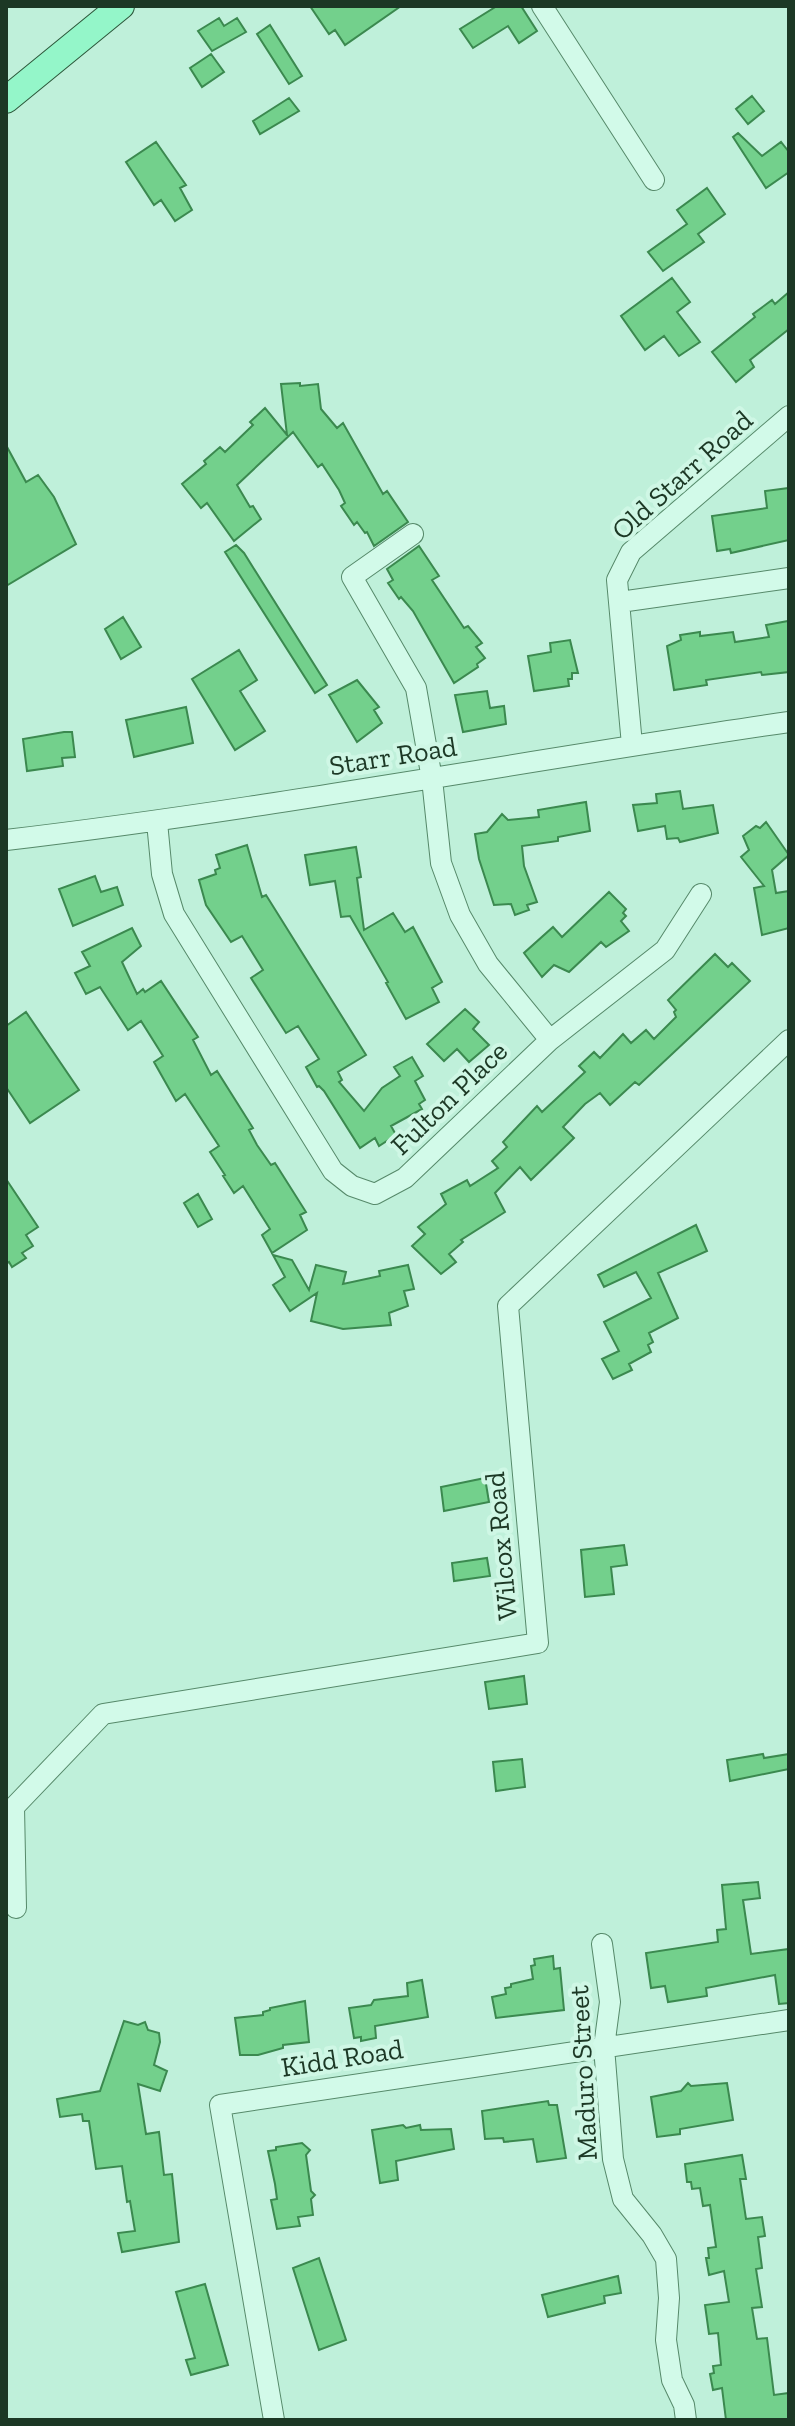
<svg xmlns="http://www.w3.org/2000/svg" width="795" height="2426" font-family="'Zilla Slab',serif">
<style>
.building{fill:#73d08c;stroke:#3b894f;stroke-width:2}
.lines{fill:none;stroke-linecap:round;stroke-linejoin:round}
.minor-casing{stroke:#56896a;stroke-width:22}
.major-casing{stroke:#2b5639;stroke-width:28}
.minor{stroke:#d2fae9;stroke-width:20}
.major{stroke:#94f6c9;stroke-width:26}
.labels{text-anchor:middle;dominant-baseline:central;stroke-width:8;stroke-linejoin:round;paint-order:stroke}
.street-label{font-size:28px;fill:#1c3825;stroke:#cff7e5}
</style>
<rect width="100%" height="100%" fill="#bff0da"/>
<path class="building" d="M310,6H401L345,45L335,30L329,34Z
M497,6H521L537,31L519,43L508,26L473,48L460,29Z
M219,18L224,26L237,18L246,32L212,51L198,31Z
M270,25L302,76L289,84L257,34Z
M211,54L224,72L202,87L190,68Z
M752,96L764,111L748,124L736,109Z
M289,98L299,111L260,134L253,121Z
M738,133L762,156L781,142L789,152V172L766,188L733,137Z
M156,142L186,185L180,188L192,210L175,221L161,200L154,205L126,162Z
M707,188L725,214L698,234L704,242L663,271L648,252L687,224L677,210Z
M672,278L690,302L677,312L700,342L679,356L664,336L645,350L621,316Z
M789,292V329L750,360L754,367L736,382L712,352L755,317L753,314L772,300L775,304Z
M300,383V386L318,384L321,409L337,428L343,423L383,494L387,491L408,522L374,546L367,532L365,533L357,522L354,525L341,506L345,503L339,490L322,464L318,467L293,432L237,485L250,507L253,506L261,519L234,541L207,503L201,508L182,484L206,464L204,461L220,447L225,452L253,425L250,422L265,408L287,435L281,384Z
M6,445L26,482L38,475L54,497L76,544L6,586Z
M789,488V540L731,553L730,549L717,551L712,516L767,508L765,491Z
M236,545L244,553L327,685L315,693L225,552Z
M419,546L439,576L432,580L464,628L468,626L482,643L476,647L485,658L477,664L478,667L454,683L413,611L401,597L399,599L388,583L393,580L387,569Z
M123,617L141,647L121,659L105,629Z
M788,621L789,672L762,675L761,672L706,680L707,685L674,690L667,646L681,640L680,635L700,632V636L733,632L735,642L769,637L766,625Z
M570,640L578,673H572V679H568L569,686L534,691L528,656L551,652L550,643Z
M239,650L257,680L240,691L265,731L235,750L192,679Z
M357,680L379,707L374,710L382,723L357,742L329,695Z
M487,691L490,708L504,706L506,724L463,732L455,695Z
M186,707L193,743L134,757L126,720Z
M64,732H72L75,757L62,758L63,766L27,771L23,739Z
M680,791L683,809L713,805L718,833L680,842L678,838L667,839L665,826L638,831L633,805L657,803L656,794Z
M586,802L590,831L558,837V841L522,846L524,866L537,902L527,905L529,910L515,915L511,904L494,905L479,859L475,834L487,832L502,814L508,820L539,817L538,810Z
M766,822L789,855L772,870L776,893L789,891V928L762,935L754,888L764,886L741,857L749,850L743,836L756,826L760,828Z
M247,845L262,897L266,895L366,1055L338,1072L342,1080L339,1082L364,1111L382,1088L400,1076L394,1067L412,1057L423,1076L415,1081L425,1100L419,1104L422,1109L391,1126L396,1135L379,1146L375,1138L360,1148L324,1091L319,1086L317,1087L306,1067L319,1059L298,1026L286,1033L251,978L263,970L242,936L231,942L206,905L199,880L216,874L215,870L220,868L216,855Z
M356,847L361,877L357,878L364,930L393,913L405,932L413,927L442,982L432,988L439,1002L406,1019L386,983L388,982L350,916L341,917L335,881L310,885L305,855Z
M95,876L101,892L117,887L123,905L73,926L59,889Z
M609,892L626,909L623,913L626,916L621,921L629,931L606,947L601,942L569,972L554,965L542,977L524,953L553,927L562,937Z
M132,928L141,946L122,962L137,994L143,989L145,992L161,981L198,1037L193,1040L211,1075L217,1071L253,1128L249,1130L257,1145L271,1165L275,1163L306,1212L300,1215L307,1230L272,1253L262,1235L270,1229L243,1186L234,1193L223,1176L225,1175L210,1152L219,1146L185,1094L176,1101L154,1062L163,1056L141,1021L128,1030L100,987L86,994L75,973L90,966L82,952Z
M715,954L728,967L732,963L750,981L639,1085L635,1082L610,1105L600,1093L585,1104L563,1127L574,1138L531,1180L520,1167L495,1193L505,1212L461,1240L463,1242L449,1254L456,1262L441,1274L412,1246L425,1234L418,1227L446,1204L441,1194L467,1180L470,1186L498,1168L492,1161L507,1147L503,1142L537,1106L542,1112L585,1072L579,1066L594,1052L600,1058L623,1034L631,1043L646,1030L654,1039L676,1017L674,1012L676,1010L668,1000Z
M465,1009L479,1022L473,1029L489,1045L469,1062L457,1049L444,1061L427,1044Z
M26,1012L79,1090L30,1123L6,1087V1026Z
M6,1179L38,1227L26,1235L33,1246L22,1253L26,1258L12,1267L9,1262L6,1264Z
M198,1194L212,1219L198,1227L184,1203Z
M696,1225L707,1251L658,1273L678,1318L649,1333L653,1342L648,1345L651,1352L629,1364L632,1370L613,1379L602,1359L619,1351L604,1322L651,1298L636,1272L604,1287L598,1275Z
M273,1255L292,1260L309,1290L316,1265L346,1272L343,1284L380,1276L379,1271L408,1265L414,1289L404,1291L408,1306L389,1313L391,1325L343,1329L311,1321L317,1293L290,1311L273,1285L285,1277Z
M485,1478L489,1502L444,1511L441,1487Z
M624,1545L627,1565L611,1567L614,1594L585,1597L581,1550Z
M487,1558L490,1576L454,1581L452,1563Z
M524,1676L527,1704L489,1709L485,1682Z
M763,1754L764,1758L789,1754V1769L730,1781L727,1760Z
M522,1759L525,1787L496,1791L493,1762Z
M758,1882L760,1898L743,1900L751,1954L789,1949V2003L779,2004L775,1975L706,1988L707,1996L668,2002L665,1986L651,1988L646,1953L718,1942L717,1930L726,1929L722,1885Z
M553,1956L554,1969L560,1968L564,2010L496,2018L492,1997L506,1994L505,1988L511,1987V1984L533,1979L531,1966L535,1965L534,1959Z
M422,1980L428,2017L375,2026L376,2038L361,2041V2037L354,2038L349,2008L371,2005L374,2000L408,1996L407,1983Z
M305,2001L309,2042L283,2045V2048L258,2055H240L235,2018L263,2015V2012L270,2010V2008Z
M124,2021L138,2025L145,2022L148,2030L159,2033L160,2042L154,2065L167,2071L160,2091L138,2084L146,2134L159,2132L164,2175L172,2174L179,2242L122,2252L118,2233L135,2231L130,2201L127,2202L122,2166L96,2169L89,2121H83L82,2114L60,2117L57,2099L100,2091Z
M688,2083L691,2086L727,2083L733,2120L680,2129V2134L657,2137L651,2097L681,2091Z
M548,2101L549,2105H557L566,2158L537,2162L533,2139L504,2142L503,2138L485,2139L482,2111Z
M403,2125L406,2128L420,2125L421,2130L451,2129L454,2149L396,2161L398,2180L380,2183L372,2130Z
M302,2143L310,2150L306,2155L311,2191L315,2195L311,2199L313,2215L298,2217L300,2226L277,2229L271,2200L277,2199L275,2184L268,2151L276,2150V2147Z
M742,2155L746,2179H740L746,2219L762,2217L765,2236L758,2237L762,2268L756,2269L762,2307L752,2308L757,2339L767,2338L774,2395L789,2393V2420H726L722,2388L713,2390L710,2374L714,2373L713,2366L721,2365L718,2333L709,2334L705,2305L729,2302L724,2271L709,2275L706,2258H709L708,2248L716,2247L710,2205L703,2206L700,2188L692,2189L691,2182H687L685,2164Z
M319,2258L346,2340L319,2350L293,2268Z
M618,2276L621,2293L604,2296L605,2303L548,2317L542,2295Z
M205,2284L228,2365L191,2375L186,2360L195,2358L176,2292Z"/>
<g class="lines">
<defs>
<path id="minor" d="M542,6L654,180
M413,534L352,577L416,688L432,779L441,863L460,915L488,964L550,1040
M620,602L789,578
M632,745L617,580L631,552L789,416
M157,822L162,874L174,914L333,1171L352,1186L375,1194L405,1178L550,1040L665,950L701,894
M6,840C268,809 528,760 789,722
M16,1908L14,1807L103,1714L538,1643L508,1306L789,1040
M602,1944L610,2002L604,2047L613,2159L623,2199L652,2235L666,2259L669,2298L666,2340L672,2380L684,2405L686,2420
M274,2420L220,2105L789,2020"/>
<path id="major" d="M6,100L121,6"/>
</defs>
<use href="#minor" class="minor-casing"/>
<use href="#major" class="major-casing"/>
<use href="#minor" class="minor"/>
<use href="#major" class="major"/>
</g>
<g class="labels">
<g class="street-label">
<text transform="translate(682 475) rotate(-42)">Old Starr Road</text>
<text transform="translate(393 756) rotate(-9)">Starr Road</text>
<text transform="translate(449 1098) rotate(-44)">Fulton Place</text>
<text transform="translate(501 1546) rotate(-95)">Wilcox Road</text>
<text transform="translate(342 2058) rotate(-9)">Kidd Road</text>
<text transform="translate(583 2073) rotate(-93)">Maduro Street</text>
</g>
</g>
<rect width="795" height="2426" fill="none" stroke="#1c3825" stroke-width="16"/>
</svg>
